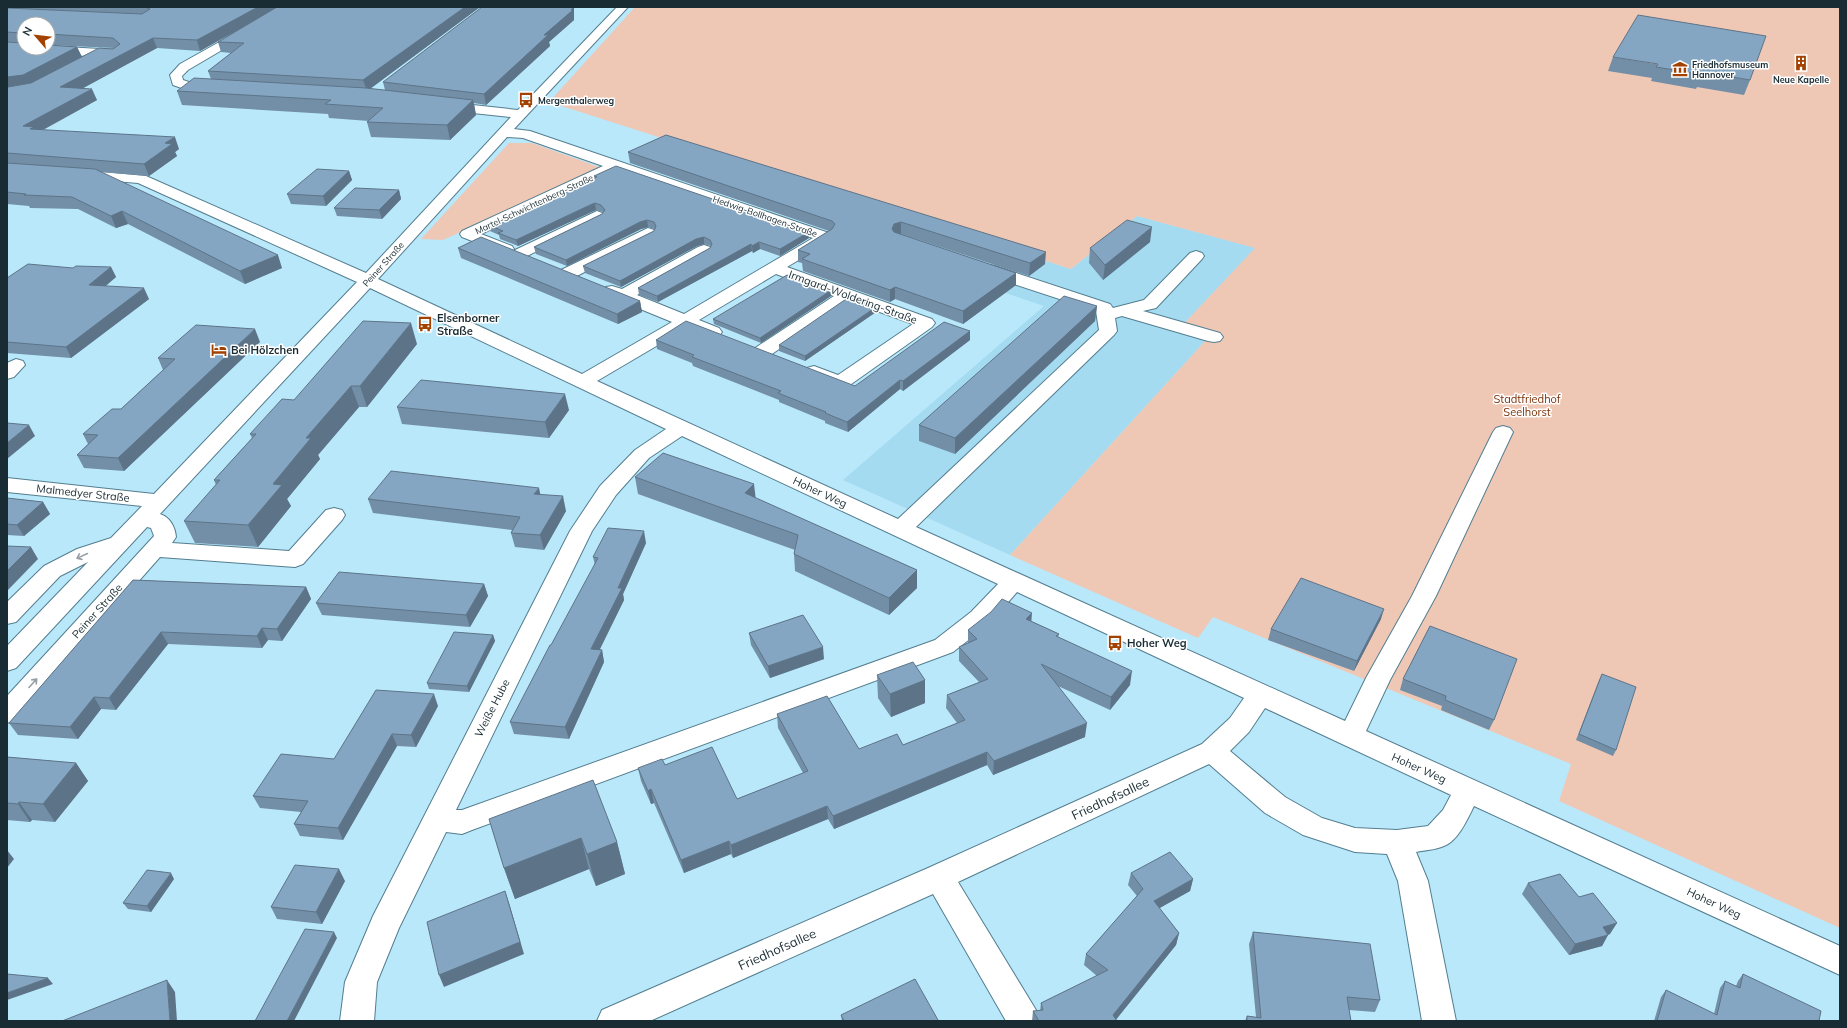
<svg xmlns="http://www.w3.org/2000/svg" width="1847" height="1028" font-family="Mulish,sans-serif">
<style>
.built{fill:#a4dbf0}
.green{fill:#efc7b5}
.lines{fill:none;stroke-linecap:round;stroke-linejoin:round}
.minor-casing{stroke:#537e8f;stroke-width:2}
.minor{fill:#fff;fill-rule:evenodd}
.wall{fill:#728fa7;fill-rule:evenodd}
.shaded-wall{fill:#5d7488}
.building{fill:#85a6c2;stroke:#5d7488}
.oneway{stroke:#98a0a3}
.labels{text-anchor:middle;dominant-baseline:central;stroke-width:3;stroke-linejoin:round;paint-order:stroke}
.far-poi-label{font-size:9px;font-weight:bold;fill:#192c33;stroke:#fff;text-anchor:start}
.far-street-label{font-size:9px;fill:#192c33;stroke:#fff}
.street-label{font-size:11px;fill:#192c33;stroke:#fff}
.poi-label{font-size:11px;font-weight:bold;fill:#192c33;stroke:#fff;text-anchor:start}
.park-label{font-size:11px;fill:#7a3209;stroke:#fff}
.near-street-label{font-size:13px;fill:#192c33;stroke:#fff}
</style>
<rect width="100%" height="100%" fill="#b9e8fb"/>
<path class="built" d="M1137,216L1256,248L1178,330L1206,340L1010,555L843,480L1044,306L870,247L914,219L1071,269Z"/>
<path class="green" d="M635,7H1840V928L1559,801L1571,764L1213,617L1198,638L1010,555L1206,340L1178,330L1255,248L1137,216L1071,269L549,102Z
M509,143H532L602,168L443,240L421,239Z"/>
<g class="lines">
<defs>
<path id="minor" d="M282,7H295L188,70L182,76L183,80L189,82L218,84L220,87L218,90H187L173,85L170,75L180,64Z
M617,7H628L514,129L530,131L832,234L834,237L832,240L787,267L932,319L935,323L932,327L847,387C836,390 811,381 805,372L807,368L814,366L838,375L913,324L849,301L769,356L762,358L755,356L753,352L755,348L834,296L776,274L699,320L719,328L722,332L719,336C708,339 697,332 687,328L597,381L898,519L1099,330L1096,311L983,274L981,270L983,266L989,265L995,266L1110,304L1113,308L1144,300L1190,253L1196,251L1202,253L1204,256L1202,259L1156,308L1143,311L1220,333L1223,337L1220,341L1214,342L1208,341L1122,316L1115,318L1117,331L1114,335L916,527L1345,721L1366,678L1412,596L1493,432L1496,428L1503,426L1510,428L1513,432L1436,596L1390,680L1366,731L1840,946V975L1474,806C1468,818 1458,841 1444,846C1435,850 1425,850 1416,852L1428,881L1456,1021H1422L1398,881L1387,854L1355,852L1303,835L1265,813L1209,764L958,882L1036,1010L1041,1021H1006L933,894L650,1021H597L602,1010L928,868L1202,744L1230,718L1244,698L1017,592L989,624L953,652L472,830L462,834L446,832L399,928L377,982L374,1021H340L345,982L373,916L570,531L600,486L635,450L666,429L370,288L160,514C170,517 175,527 176,537L172,543L289,551L326,510L334,508L342,510L345,515L342,520L303,564L295,567L160,557L16,720L7,723V696L154,536L151,528L147,527L16,668L7,671V646L88,562L60,576L16,622L7,624V602L44,566L77,549L111,538L142,506L7,492V478L154,494L357,282L138,183L80,178L75,177L73,174L75,171L80,170L146,176L366,273L511,117L445,110L440,109L438,106L440,103L445,102L518,110ZM507,137L523,138L603,166L462,231L460,234L462,237L500,252L506,254L512,252L514,249L512,246L481,234L617,170L813,238L684,314L637,295L710,253L712,250L710,247L704,245L698,247L622,289L612,286L606,287L603,291L606,295L672,322L582,374L378,279ZM682,436L998,584L971,612L935,640L462,810H456L592,531L616,495L649,458ZM1265,708L1451,795L1443,810L1428,826L1397,830L1355,828L1322,818L1285,797L1230,751L1249,732Z
M7,43L24,45V48H48V46L117,50L123,54L117,58L7,51Z
M597,211L602,213L605,216L602,219L525,257L519,259L513,257L511,254L513,251Z
M648,228L654,230L656,233L654,236L573,278L567,279L561,278L559,274L561,270Z
M16,359L23,361L25,365L14,377L7,379V363Z"/>
</defs>
<use href="#minor" class="minor-casing"/>
<use href="#minor" class="minor"/>
</g>
<path class="wall" d="M7,7H480L370,89L385,90L383,82L574,18V20L549,42L550,46L486,105L474,103L476,115L450,140L371,137L367,122L369,121L329,118L328,114L182,105L177,91L211,79L208,71L231,53L221,52L218,42L230,34L200,51L157,48L83,88L97,100L43,130L179,149L175,152L177,156L149,176L100,172L282,268L245,284L128,224L116,228L78,209L30,208L29,206L7,204V42L19,43L7,42ZM24,24H48V45L114,48L82,57L77,47L24,48Z
M1613,57L1750,80L1744,95L1697,87L1696,89L1651,81L1652,78L1608,71Z
M666,135L1045,264L1029,276L901,234H900L1016,273V285L963,324L895,299L890,302L803,271L802,263L798,262V250L829,231L630,163L628,152Z
M349,171L352,180L326,206L291,204L287,194Z
M594,176L809,238L780,256L760,249L753,253L752,251L658,302L639,295L638,288L710,248L711,246L704,244L697,246L621,287L585,273L583,266L654,231V229L648,227L641,229L567,266L536,254L534,247L602,214L603,212L596,210L591,212L518,246L500,239L499,235L490,231L488,225L595,178Z
M399,190L401,199L382,219L337,216L334,208Z
M1150,242L1103,280L1089,263L1090,248Z
M458,248L640,301L642,312L618,324L461,258Z
M111,267L116,277L106,286L149,299L71,358L7,353V278L73,268Z
M830,291L831,296L761,343L714,324L713,319Z
M1097,306L1095,321L955,454L919,441V425Z
M876,307V312L805,361L779,351V345Z
M970,331V340L903,391L900,389L848,432L825,423V421L779,402V400L693,366L692,363L657,349L656,340L855,386Z
M260,342L124,471L84,468L77,455L88,444L83,434L121,409L163,370L158,358Z
M417,344L367,407H359L318,455L320,459L287,499L291,506L258,547L195,543L184,521L216,485L214,480L252,438L250,434L294,400Z
M397,407L569,410L549,438L402,424Z
M635,477L755,498L917,570V588L889,615L795,571L794,554L795,550L638,494Z
M540,494L566,511L544,550L515,547L511,533L512,530L373,513L368,499Z
M7,498L43,502L50,514L24,536L7,535Z
M646,543L623,594L624,600L600,649L602,650L604,662L569,739L514,734L510,722L595,565L593,557Z
M133,580L306,587L311,599L282,641L268,640L262,648L168,644L116,710L101,709L78,739L18,735L9,723Z
M484,584L488,596L470,627L322,615L316,603Z
M1381,619L1354,671L1268,640L1271,629Z
M1031,621L1059,634L1058,637L1130,685L1110,710L1058,686L1085,737L993,775L987,765L834,829L828,819L733,858L731,854L684,873L654,803L651,804L641,781L638,768L665,765L737,799L803,773L778,728L777,714L859,749L903,745L957,723L946,708L947,695L979,682L959,661V647L968,643V630Z
M1430,626L1494,720L1489,730L1441,710L1442,706L1400,690L1403,679Z
M749,633L824,659L770,678L751,645Z
M493,635L495,641L469,692L429,689L427,683Z
M1602,674L1616,750L1613,756L1576,740L1599,680Z
M877,675L925,680V703L891,717L878,698Z
M438,706L416,747L397,746L343,840L300,836L294,824L301,812L260,808L253,796L334,759Z
M7,757L76,763L88,781L55,822L32,820L30,822L7,820Z
M489,819L617,842L625,874L596,886L589,869L515,899L504,868Z
M1131,873L1193,879L1190,891L1159,908L1179,933L1176,945L1116,1019L1117,1021H1032L1033,1011H1040L1041,1003L1097,976L1084,965L1086,954L1137,896L1128,885Z
M174,879L151,912L128,909L123,903Z
M345,881L322,924L277,919L271,907Z
M1528,883L1579,897L1610,934L1608,935L1602,946L1569,955L1522,894Z
M1253,932L1380,1000L1375,1012L1349,1010L1351,1021H1245L1247,1016L1256,1017L1249,944Z
M1743,974L1819,1021H1654L1661,997L1666,990L1714,1014L1720,988L1725,981L1736,986L1738,981Z
M841,1015L938,1020V1021H842Z"/>
<path class="shaded-wall" d="M258,7H279L200,51L197,40Z
M465,7H480L367,91L363,80Z
M573,7H574V20L549,42L550,46L486,105L484,94L544,35L571,10Z
M153,38L157,48L65,98L60,87Z
M77,47L82,57L28,86L7,91V77Z
M92,89L97,100L37,133L23,126Z
M473,100L476,115L450,140L447,125Z
M175,137L179,149L175,152L177,156L149,176L144,164L165,143Z
M349,171L352,180L326,206L323,196Z
M399,190L401,199L382,219L379,210Z
M595,203L596,210L518,246L516,240Z
M122,211L128,224L116,228L111,216Z
M647,220L648,227L641,229L567,266L566,260L640,222Z
M901,222V234L894,236L892,229L894,224Z
M1152,227L1150,242L1103,280L1105,265Z
M809,232V238L780,256V249Z
M704,237V244L697,246L621,287L620,281L696,239Z
M759,242L760,249L753,253L752,246Z
M751,244L752,251L658,302L657,296Z
M1046,252L1045,264L1029,276L1030,263Z
M278,255L282,268L245,284L240,271Z
M111,267L116,277L94,295L89,285Z
M1016,273V285L963,324V311Z
M895,287V299L890,302V290Z
M144,288L149,299L71,358L66,347Z
M830,291L831,296L761,343L760,338Z
M640,301L642,312L618,324L617,314Z
M1097,306L1095,321L955,454V438Z
M876,307V312L805,361V356Z
M411,323L417,344L367,407L360,386Z
M255,329L260,342L124,471L118,458Z
M970,331V340L903,391V381Z
M900,380V389L848,432L847,422Z
M351,386L359,407L318,455L320,459L287,499L291,506L258,547L248,525L273,484L306,438Z
M565,394L569,410L549,438L545,422Z
M29,425L35,436L7,459V443Z
M754,484L756,501L745,493Z
M539,488L542,502L534,494Z
M563,496L566,511L544,550L540,535Z
M43,502L50,514L24,536L17,525Z
M644,531L646,543L623,594L624,600L594,661L591,649Z
M31,547L38,559L7,591V571Z
M917,570V588L889,615V598Z
M484,584L488,596L470,627L466,615Z
M306,587L311,599L282,641L277,629Z
M1384,609L1381,619L1354,671L1357,661Z
M1032,613L1031,626L1026,619Z
M262,628L268,640L262,648L257,636Z
M161,632L168,644L116,710L109,698Z
M493,635L495,641L469,692L467,686Z
M823,647L824,659L770,678L768,666Z
M602,650L604,662L569,739L565,727Z
M1132,671L1130,685L1110,710L1111,697Z
M925,680V703L891,717L890,694Z
M434,694L438,706L416,747L411,735Z
M94,697L101,709L78,739L70,727Z
M1087,723L1085,737L993,775L994,761Z
M392,734L397,746L343,840L338,828Z
M987,752V765L834,829L833,816Z
M76,763L88,781L55,822L43,804Z
M651,789L654,803L651,804L648,791Z
M19,802L32,820L30,822L18,804Z
M827,806L828,819L733,858L731,845Z
M581,838L589,869L515,899L504,868Z
M729,841L731,854L684,873L681,860Z
M617,842L625,874L596,886L587,854Z
M7,850L14,859L7,868Z
M339,869L345,881L322,924L316,912Z
M171,873L174,879L151,912L147,906Z
M1193,879L1190,891L1151,913L1154,901Z
M505,891L509,903L524,954L444,987L439,975Z
M1617,923L1610,934L1596,938L1603,927Z
M334,932L337,938L294,1021H287Z
M1179,933L1176,945L1115,1021L1113,1015Z
M1608,935L1602,946L1569,955L1575,944Z
M48,978L53,984L7,1000V993Z
M167,980L175,992L177,1021H170Z"/>
<path class="building" d="M145,7H258L197,40L153,38L60,87L92,89L23,126L34,127L30,129L175,137L165,143L172,144L144,164L7,153V87H8L31,83L99,48L113,49L120,44L113,38L48,34V24H24V36H21L20,33L7,32V8L142,14L150,9Z
M277,7H465L363,80L208,71L244,43L218,42Z
M482,7H573V8L571,10H573L544,35H548L484,94L383,82Z
M1638,15L1766,36L1750,80L1703,72L1701,75L1686,72L1656,67L1658,64L1613,57Z
M7,42L24,43V48H48V45L77,47L23,75L7,77Z
M194,78L366,88L473,100L447,125L367,122L383,108L325,104L331,100L177,91Z
M666,135L1046,252L1030,263L901,222L894,224L892,229L894,232L1016,273L963,311L895,287L890,290L802,259L810,254L798,250L832,229L835,224L832,221L628,152Z
M7,163L95,169L278,255L240,271L122,211L111,216L72,197L24,195L26,194L7,192Z
M616,166L809,232L780,249L759,242L752,246L751,244L657,296L638,288L710,248L712,244L710,240L704,237L696,239L620,281L583,266L654,231L656,226L654,222L647,220L640,222L566,260L534,247L602,214L605,210L601,205L595,203L590,205L516,240L498,233L503,231L488,225L597,177L594,176Z
M317,169L349,171L323,196L287,194Z
M355,188L399,190L379,210L334,208Z
M1127,220L1152,227L1105,265L1090,248Z
M481,237L640,301L617,314L458,248Z
M28,264L73,268L76,266L111,267L89,285L144,288L66,347L7,342V278Z
M787,275L830,291L760,338L713,319Z
M1064,296L1097,306L955,438L919,425Z
M849,297L876,307L805,356L779,345Z
M363,321L411,323L360,386H351L306,438H311L273,484L282,485L248,525L184,521L220,480H214L256,434H250L282,399L294,400Z
M686,321L855,386L944,322L970,331L903,381L900,380L847,422L825,413L826,412L778,393L781,391L692,357L694,355L656,340Z
M196,325L255,329L118,458L77,455L98,435L83,434L112,409H121L175,359L158,358Z
M421,380L565,394L545,422L397,407Z
M7,423L29,425L7,443Z
M663,453L754,484L745,493L917,570L889,598L794,554L798,535L635,477Z
M391,471L539,488L534,494L563,496L540,535L511,533L520,517L368,499Z
M7,498L43,502L17,525L7,524Z
M608,528L644,531L618,588H622L591,649L602,650L565,727L510,722L550,645H551L598,558L593,557Z
M7,546L31,547L7,571Z
M339,572L484,584L466,615L316,603Z
M1301,578L1384,609L1357,661L1271,629Z
M133,580L306,587L277,629L262,628L257,636L161,632L109,698L94,697L70,727L9,723Z
M1002,599L1032,613L1026,619L1059,634L1056,636L1132,671L1111,697L1041,664L1087,723L994,761L987,752L833,816L827,806L731,845L729,841L681,860L651,789L648,791L638,768L662,759L665,765L712,747L737,799L808,771L777,714L827,696L859,749L897,734L903,745L965,720L947,695L988,679L959,647L977,639L968,630L991,612Z
M803,615L823,647L768,666L749,633Z
M1430,626L1517,659L1494,720L1445,700L1446,696L1403,679Z
M454,632L493,635L467,686L427,683Z
M913,662L925,680L890,694L877,675Z
M1602,674L1636,687L1616,750L1579,734Z
M376,690L434,694L411,735L392,734L338,828L294,824L308,801L253,796L281,754L334,759Z
M7,757L76,763L43,804L19,802L18,804L7,803Z
M593,780L617,842L587,854L581,838L504,868L489,819Z
M1170,852L1193,879L1154,901L1179,933L1113,1015L1117,1021H1039L1033,1011L1043,1010L1041,1003L1108,970L1086,954L1143,889L1131,873Z
M295,865L339,869L316,912L271,907Z
M147,870L171,873L147,906L123,903Z
M1560,874L1579,897L1593,893L1617,923L1603,927L1608,935L1575,944L1528,883Z
M505,891L520,942L439,975L427,922Z
M305,929L334,932L287,1021H255Z
M1253,932L1370,944L1380,1000L1347,997L1351,1021H1247V1016L1261,1018Z
M7,974L48,978L7,993Z
M1743,974L1821,1011L1819,1021H1657L1666,990L1717,1015L1725,981L1740,988Z
M915,979L938,1020L937,1021H844L841,1015Z
M167,980L170,1021H62Z"/>
<defs><path id="oneway-shaft" d="M-6 0H5M1.5-3L5.5 0L1.5 3" fill="none" stroke-width="1.6" stroke-linecap="round" stroke-linejoin="round"/></defs>
<g class="oneway">
<use href="#oneway-shaft" transform="translate(82 556) rotate(155)"/>
<use href="#oneway-shaft" transform="translate(33 683) rotate(-48)"/>
</g>
<defs>
<symbol id="building-bare" viewBox="-9 -9 18 18"><path d="M-4-6H4V6H1V3H-1V6H-4ZM-2.5-4.3h1.7v1.8h-1.7ZM.8-4.3h1.7v1.8H.8ZM-2.5-1h1.7V.8h-1.7ZM.8-1h1.7V.8H.8Z" fill="#a34101" stroke="#fff" stroke-width="2.5" paint-order="stroke"/></symbol>
<symbol id="museum-bare" viewBox="-9 -9 18 18"><path d="M0-6L6-3V-2H-6V-3ZM-5-1h2V3h-2ZM-1-1h2V3h-2ZM3-1h2V3H3ZM-6 4H6V6H-6Z" fill="#a34101" stroke="#fff" stroke-width="2.5" paint-order="stroke"/></symbol>
<symbol id="bus-bare" viewBox="-9 -9 18 18"><path d="M-5-6H5V4H4V6H2V4H-2V6H-4V4H-5ZM-3.5-4V0h7V-4ZM-3.5 1.2v1.5H-2V1.2ZM2 1.2v1.5H3.5V1.2Z" fill="#a34101" stroke="#fff" stroke-width="2.5" paint-order="stroke"/></symbol>
<symbol id="hotel-bare" viewBox="-9 -9 18 18"><path d="M-6-4.5h1.5V1H6V5H4.5V3h-9V5H-6ZM-4 0a1.8 1.8 0 1 1 3.6 0ZM.5 0V-2.5h3Q6-2.5 6 0Z" fill="#a34101" stroke="#fff" stroke-width="2.5" paint-order="stroke"/></symbol>
</defs>
<g fill-rule="evenodd">
<use href="#building-bare" x="1790" y="52" width="22" height="22"/>
<use href="#museum-bare" x="1669" y="58" width="22" height="22"/>
<use href="#bus-bare" x="515" y="89" width="22" height="22"/>
<use href="#bus-bare" x="414" y="313" width="22" height="22"/>
<use href="#hotel-bare" x="208" y="339" width="22" height="22"/>
<use href="#bus-bare" x="1104" y="632" width="22" height="22"/>
</g>
<g class="labels">
<g class="far-poi-label">
<text x="1692" y="64">Friedhofsmuseum<tspan x="1692" dy="10">Hannover</tspan></text>
<text x="1801" y="79" text-anchor="middle">Neue Kapelle</text>
<text x="538" y="100">Mergenthalerweg</text>
</g>
<g class="far-street-label">
<text transform="translate(534 204) rotate(-25)">Martel-Schwichtenberg-Straße</text>
<text transform="translate(765 216) rotate(19)">Hedwig-Bollhagen-Straße</text>
<text transform="translate(383 264) rotate(-48)">Peiner Straße</text>
</g>
<g class="street-label">
<text transform="translate(853 297) rotate(20)">Irmgard-Woldering-Straße</text>
<text transform="translate(820 492) rotate(25)">Hoher Weg</text>
<text transform="translate(83 493) rotate(6)">Malmedyer Straße</text>
<text transform="translate(97 611) rotate(-48)">Peiner Straße</text>
<text transform="translate(492 708) rotate(-63)">Weiße Hube</text>
<text transform="translate(1419 768) rotate(24)">Hoher Weg</text>
<text transform="translate(1714 903) rotate(25)">Hoher Weg</text>
</g>
<g class="poi-label">
<text x="437" y="318">Elsenborner<tspan x="437" dy="13">Straße</tspan></text>
<text x="231" y="350">Bei Hölzchen</text>
<text x="1127" y="643">Hoher Weg</text>
</g>
<g class="park-label">
<text x="1527" y="399">Stadtfriedhof<tspan x="1527" dy="13">Seelhorst</tspan></text>
</g>
<g class="near-street-label">
<text transform="translate(1110 798) rotate(-25)">Friedhofsallee</text>
<text transform="translate(777 949) rotate(-24)">Friedhofsallee</text>
</g>
</g>
<rect width="1847" height="1028" fill="none" stroke="#192c33" stroke-width="16"/>
<g transform="translate(36 36) rotate(298)"><circle r="19" fill="#ffffff" stroke="#a3abad"/>
<path d="M0-3L7 15L0 10L-7 15Z" fill="#a34101"/>
<text y="-6" font-size="11" font-weight="bold" text-anchor="middle" fill="#192c33">N</text>
</g>
</svg>
